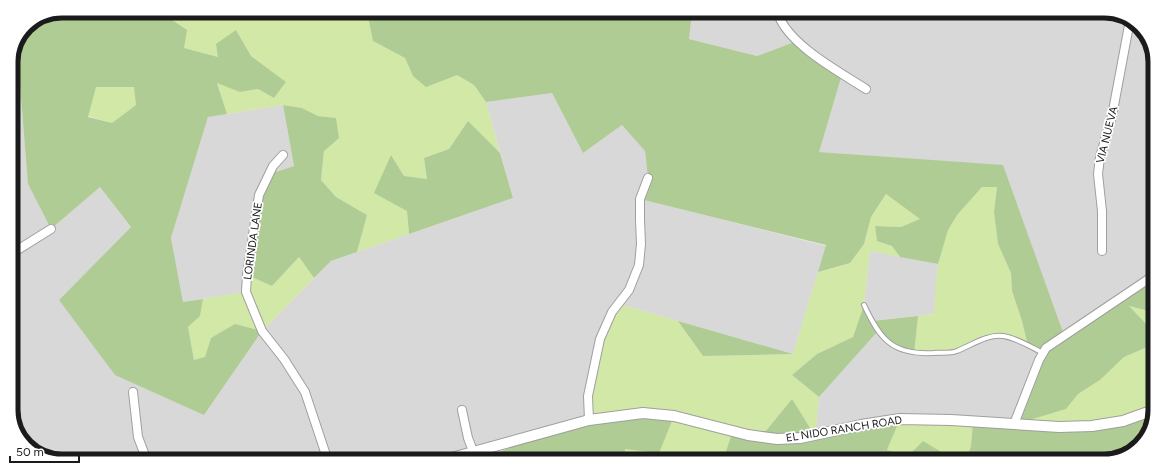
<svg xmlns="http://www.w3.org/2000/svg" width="1166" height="472" font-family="Figtree,sans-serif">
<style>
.residential{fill:#d9d8d8}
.grass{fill:#d2e8a6}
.forest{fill:#afcc95;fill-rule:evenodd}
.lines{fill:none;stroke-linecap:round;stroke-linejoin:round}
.service-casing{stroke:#9f9f9f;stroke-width:6}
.minor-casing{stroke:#9f9f9f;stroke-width:10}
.tertiary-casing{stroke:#9f9f9f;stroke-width:12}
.service{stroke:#fff;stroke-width:4}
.minor{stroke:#fff;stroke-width:8}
.tertiary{stroke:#fff;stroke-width:10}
.labels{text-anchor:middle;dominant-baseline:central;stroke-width:3.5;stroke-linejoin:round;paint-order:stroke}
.street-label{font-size:11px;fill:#1b1b1b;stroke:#fff}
.rim{fill:none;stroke:#1b1b1b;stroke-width:5}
</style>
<rect width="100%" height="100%" fill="#ede7e0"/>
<path class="residential" d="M692,13L1124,15L1145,31L1155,58L1153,276L1064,335L1003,166L819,152L797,41L757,56L689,39Z
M18,43L17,49L28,184L51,229L100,187L131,227L59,300L204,415L262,331L331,261L513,198L486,102L552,93L583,153L622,125L645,151L648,178L641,199L826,246L793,354L619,304L589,420L448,459L42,457L21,441L11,414V59Z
M283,105L294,166L269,174L246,292L183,302L171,238L208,117Z
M870,251L938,264L934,314L871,321L864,305Z
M878,331L990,337L1003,336L1043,353L1014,424L815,436L819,397Z"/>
<path class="grass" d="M177,11L365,12L368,17L373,41L405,58L413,76L457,75L474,85L486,102L500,153L468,122L449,149L424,158L427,179L404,176L391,155L407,211L409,234L357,252L367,215L336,197L321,180L324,151L336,118L318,116L302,108L283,105L227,114L217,82L240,92L258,89L274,98L286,82L251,56L236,30L218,57L184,48L172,20Z
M96,86L135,87L136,105L112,123L88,116Z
M982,187H997L994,212L998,244L1011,273L1012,291L1022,321L1028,346L1003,336L990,337L955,352L914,353L918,316L934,314C936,281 936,244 956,215C964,205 973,196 982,187Z
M886,194L921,219L901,227L875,226L877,240L892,246L900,257L870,251L864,305L853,337L817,354L792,375L819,397L815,436L792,400L761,437L728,456L733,460L625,459V449L589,420L588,396L600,339L619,304L678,321L703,356L793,354L818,272L850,263L864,244L871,217Z
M299,257L314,278L262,331L211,338L205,357L194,360L188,327L200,316L203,299L246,292L247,275L272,286Z
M1128,306L1149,311L1152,308V329L1149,327Z
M1152,345L1151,411L1123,421L1014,424L1066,409L1078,394L1100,380L1124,357Z
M900,419L973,421L971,447L966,461L947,460L948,456H908L887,450Z"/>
<path class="forest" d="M62,11H177L172,20L187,30L184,48L218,57L216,44L236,30L251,56L286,82L274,98L258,89L240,92L217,83L227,114L208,117L171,238L183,302L203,299L200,316L188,327L194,360L205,357L211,338L235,324L262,331L204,415L115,375L59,300L131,227L100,187L51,229L28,184L17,49L18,43L26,26ZM96,87H134L136,105L112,123L88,117Z
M365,12L692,13L689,39L757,56L797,41L842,74L819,152L1003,165L1064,335L1153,276L1152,308L1149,311L1129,306L1149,327L1152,329V345L1124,357L1100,380L1078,394L1066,409L1016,424L1059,427L1151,411V430L1133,452L1105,461H966L971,446L973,421L1014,424L1043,353L1028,346L1022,321L1012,291L1011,273L998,244L994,212L997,187H982L957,215L948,230L938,264L900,257L892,246L877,241L875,226L901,227L920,219L886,194L871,217L864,244L850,263L818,272L826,245L640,199L648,178L645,151L622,125L583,153L552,93L486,102L474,85L457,75L426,87L413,76L405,58L373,41L368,17Z
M283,105L302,108L318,116L336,118L339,138L324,151L321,180L336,197L367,215L357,252L331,261L314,278L299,257L272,286L247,275L255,216L269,174L294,166Z
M468,121L500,153L513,198L409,234L407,211L374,193L391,155L404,176L427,179L424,158L449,149Z
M864,305L872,321L918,316L914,353L897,347L878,331L819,397L792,375L817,354L853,337Z
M678,321L793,354L703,356Z
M792,399L815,436L900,419L887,450L908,456L923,441L948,456L947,460H733L725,454L733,431L761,437Z
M674,416L659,453L625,449V459H483L547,432L589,420Z"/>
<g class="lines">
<defs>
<path id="service" d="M864,305C880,339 892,355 933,353C940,352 950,354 957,351C972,345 987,334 1003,336C1017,338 1031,347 1043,353"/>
<path id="minor" d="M778,14C789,45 838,71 866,89
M283,155L273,166L259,195L247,275L246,292L262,331L284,359L305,392L327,458
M1102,251V211L1098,174L1100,157L1112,116L1130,20
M11,254L51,229
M133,392L138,437L146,458
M462,410L468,438L473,451
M589,420L588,396L600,339L612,312L629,290L639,265L641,244L640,220V199L648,178
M1014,424L1039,360L1046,348L1153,276"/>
<path id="tertiary" d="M448,459L589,420L643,413L674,416L748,435L777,439L800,438L861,425L900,419L951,420L1059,427L1092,426L1123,421L1151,411"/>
</defs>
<use href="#service" class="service-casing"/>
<use href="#minor" class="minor-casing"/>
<use href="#tertiary" class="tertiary-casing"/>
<use href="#service" class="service"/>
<use href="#minor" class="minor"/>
<use href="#tertiary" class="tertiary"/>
</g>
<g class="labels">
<g class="street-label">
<text transform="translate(1107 135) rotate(-76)">VIA NUEVA</text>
<text transform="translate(253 241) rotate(-82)">LORINDA LANE</text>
<text transform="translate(844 429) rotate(-9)">EL NIDO RANCH ROAD</text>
</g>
</g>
<path d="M0 0H1166V472H0ZM62 18H1104A44 44 0 0 1 1148 62V410A44 44 0 0 1 1104 454H62A44 44 0 0 1 18 410V62A44 44 0 0 1 62 18Z" fill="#fff" fill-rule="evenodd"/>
<path class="rim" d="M62 18H1104A44 44 0 0 1 1148 62V410A44 44 0 0 1 1104 454H62A44 44 0 0 1 18 410V62A44 44 0 0 1 62 18Z"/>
<path d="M10 456v6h69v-6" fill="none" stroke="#1b1b1b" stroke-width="2"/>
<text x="16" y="456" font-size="12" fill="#1b1b1b" stroke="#ffffff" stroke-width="3" paint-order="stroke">50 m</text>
</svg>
